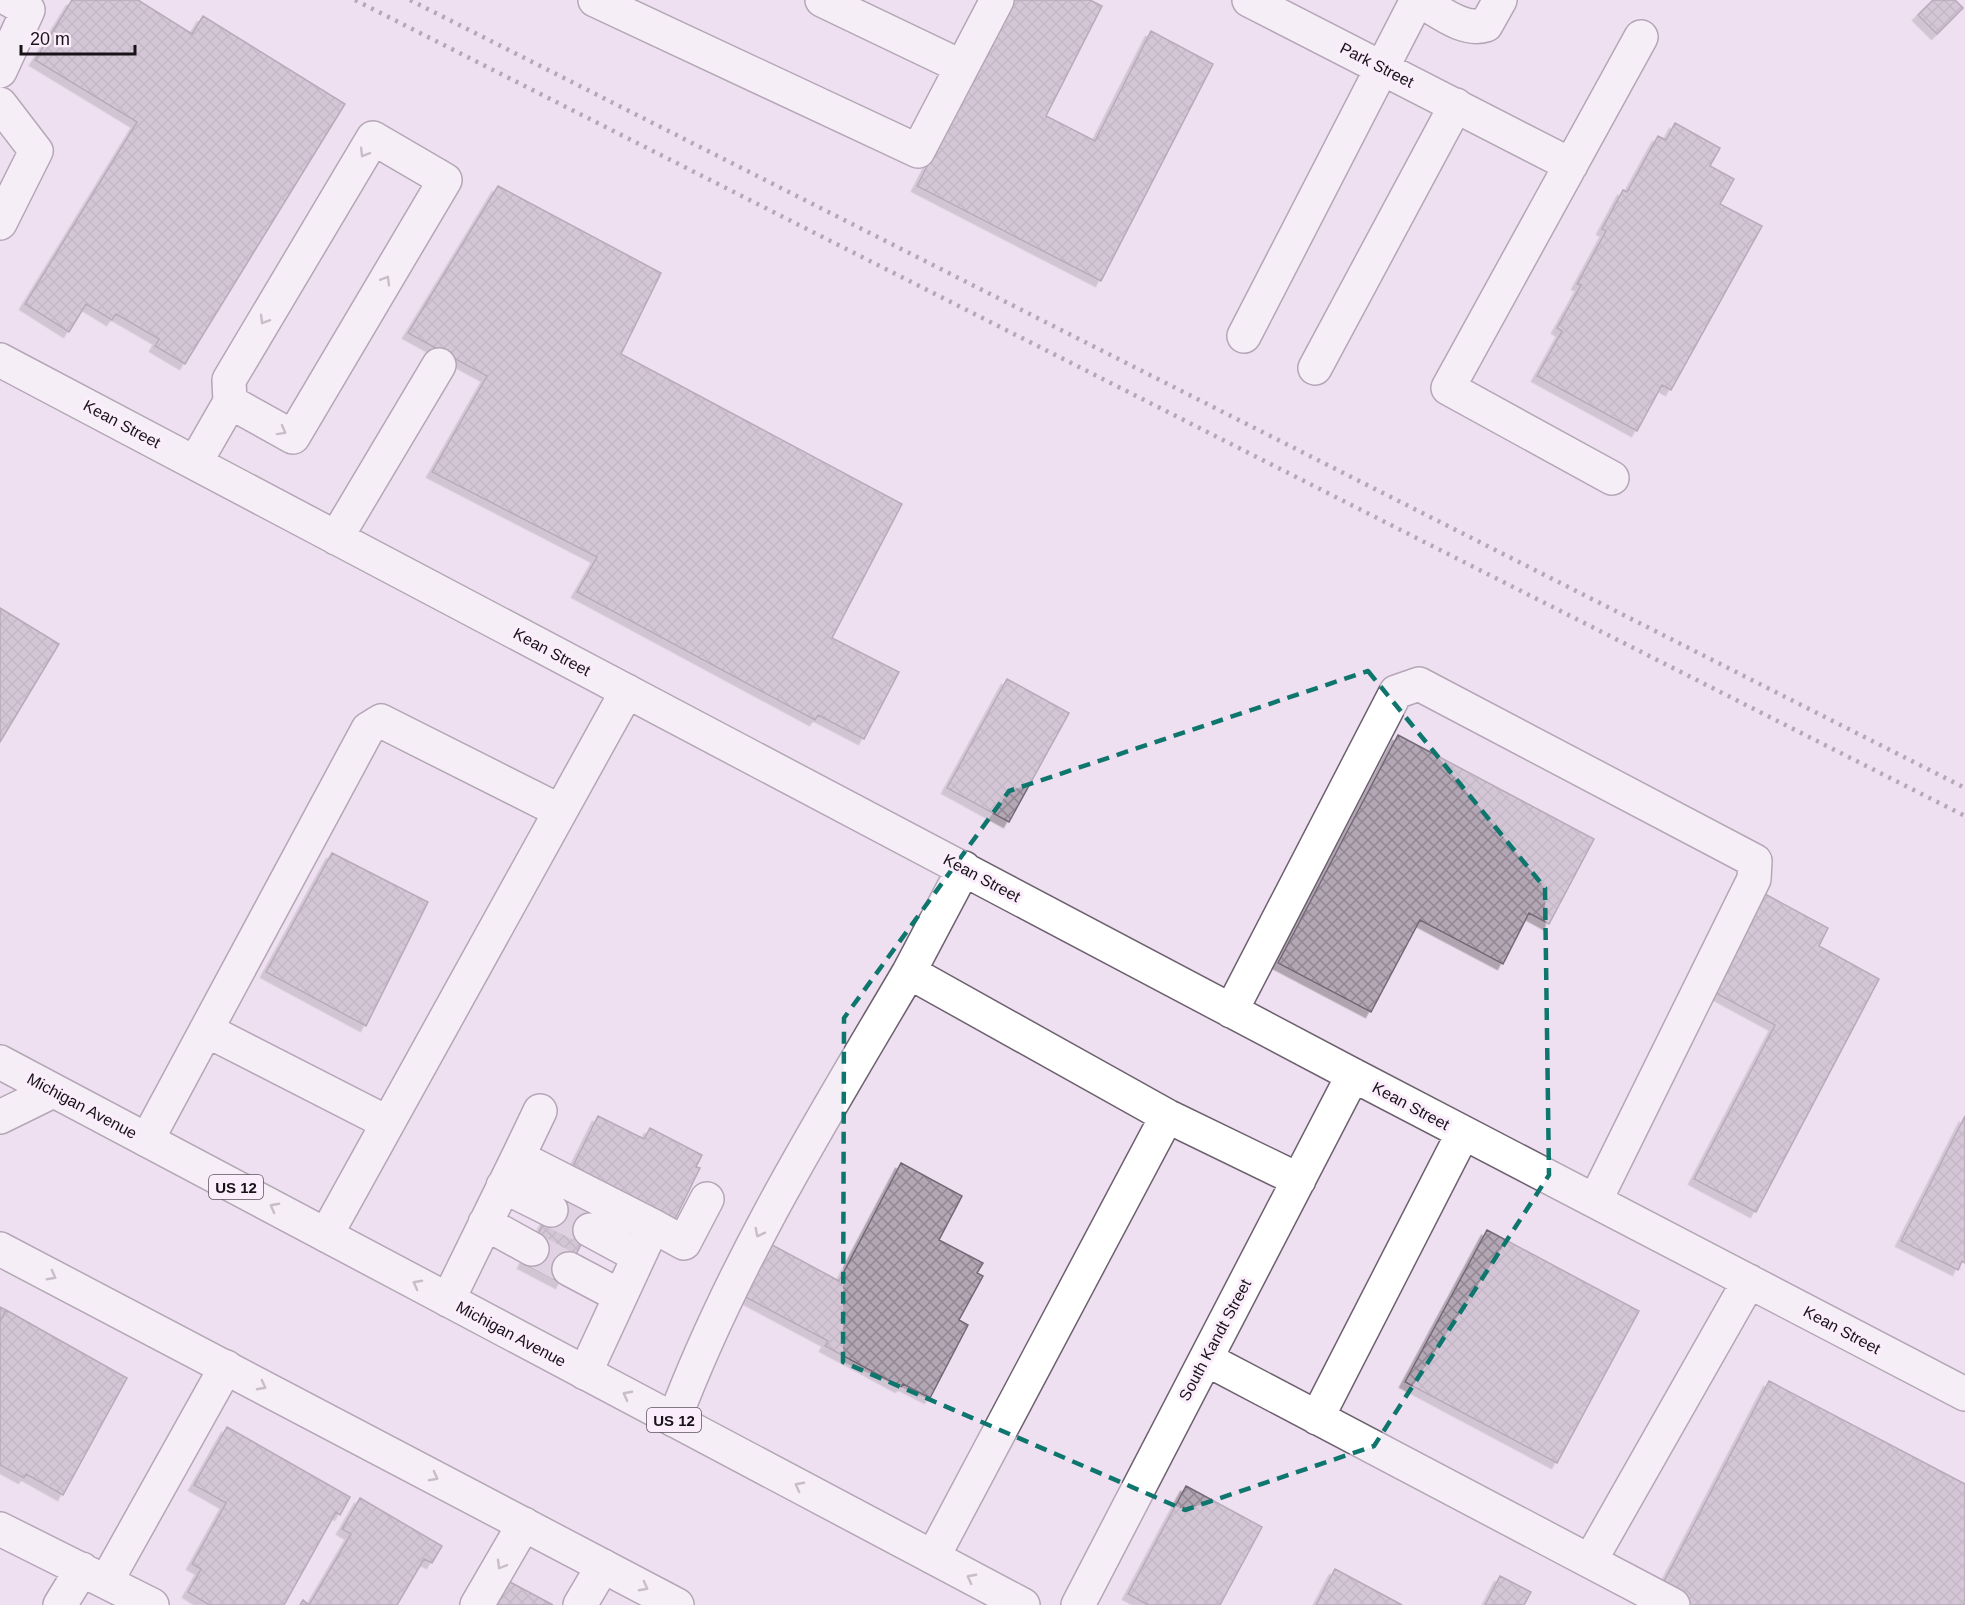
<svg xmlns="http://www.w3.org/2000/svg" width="1965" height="1605" font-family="Helvetica,sans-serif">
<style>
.building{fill:url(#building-cross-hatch);stroke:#756977;stroke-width:1.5;filter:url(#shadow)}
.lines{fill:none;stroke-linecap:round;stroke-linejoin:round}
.minor-tunnel{stroke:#cec1d0;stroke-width:33;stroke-dasharray:33 16;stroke-linecap:butt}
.minor-casing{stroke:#6d616f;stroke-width:36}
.major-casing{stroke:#6d616f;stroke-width:36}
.minor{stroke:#fff;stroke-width:33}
.major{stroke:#fff;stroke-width:33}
.rail{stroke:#6d656f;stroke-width:4.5;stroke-dasharray:3 6;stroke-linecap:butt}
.oneway{stroke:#979598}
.marked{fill:none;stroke:#0f766e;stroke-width:4.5;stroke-dasharray:12 8;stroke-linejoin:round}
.labels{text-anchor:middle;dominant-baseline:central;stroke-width:6;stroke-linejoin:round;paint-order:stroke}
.shield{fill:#fcedfd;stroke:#5c545d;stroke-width:1.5}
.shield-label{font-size:15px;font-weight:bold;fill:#181319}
.street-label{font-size:16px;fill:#181319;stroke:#fcedfd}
</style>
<defs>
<pattern id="building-cross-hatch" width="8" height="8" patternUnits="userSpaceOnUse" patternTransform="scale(1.5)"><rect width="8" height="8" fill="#b3a6b5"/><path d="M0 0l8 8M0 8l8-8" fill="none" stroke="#918692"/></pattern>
<filter id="shadow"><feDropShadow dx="-5.5" dy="5.5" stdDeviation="0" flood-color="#0004"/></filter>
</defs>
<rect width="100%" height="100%" fill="#eee0f0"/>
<path class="building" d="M72,0H138L192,34L203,16L345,104L185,364L155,346L159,339L116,314L112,320L86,304L69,332L25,304L137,122L35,60Z
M1012,0H1090L1102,6L1046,116L1095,141L1151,31L1213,64L1101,281L917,186Z
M1933,0H1955L1963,8L1937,34L1918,15Z
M1675,123L1720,148L1710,166L1734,179L1720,204L1762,226L1671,390L1662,385L1637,431L1537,376L1562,331L1557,328L1581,285L1577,284L1606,231L1602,229L1623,190L1627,192L1658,136L1666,140Z
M498,186L661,273L621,354L902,504L832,638L899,672L864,739L818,715L815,720L577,592L597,557L432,472L487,376L408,333Z
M0,608L59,644L0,742Z
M1007,679L1069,713L1009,822L947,788Z
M1398,735L1594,839L1549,924L1529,913L1503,964L1420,920L1371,1012L1278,963Z
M332,853L428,902L366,1026L266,972Z
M1765,894L1828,928L1819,946L1879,979L1756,1212L1694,1179L1775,1025L1712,991Z
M598,1116L644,1139L650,1128L702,1155L696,1167L700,1168L675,1219L572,1168Z
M1965,1116V1263L1962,1261L1958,1270L1901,1241Z
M901,1163L962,1196L939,1240L983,1263L977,1273L983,1276L959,1320L968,1325L930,1398L903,1384L901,1387L825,1346L828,1341L738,1293L765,1241L839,1281Z
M559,1194L597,1214L561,1283L523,1263Z
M1487,1230L1639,1311L1557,1463L1405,1382Z
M0,1307L6,1310L0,1321Z
M6,1310L127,1378L63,1495L26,1474L24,1478L0,1465V1321Z
M1769,1381L1965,1484V1605H1690L1660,1589Z
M227,1427L350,1497L340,1515L336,1512L284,1605H209L188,1592L201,1569L192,1564L226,1503L194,1485Z
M1186,1486L1262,1527L1220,1605H1148L1128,1594Z
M360,1498L442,1546L432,1563L424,1559L397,1605H300L303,1600L309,1605L351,1534L342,1529Z
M1335,1569L1402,1605H1316Z
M1500,1576L1531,1592L1524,1605H1485Z
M510,1582L553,1605H490L502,1585Z"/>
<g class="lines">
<path class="minor-tunnel" d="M551,1210L590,1230
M532,1249L569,1269"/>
<defs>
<path id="minor" d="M595,0L918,151L997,0
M822,0L962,67
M1249,0L1571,165
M1419,0C1439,11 1463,32 1486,25L1500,0
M0,71L28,10L10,0
M0,104L36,151L0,223
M1244,336L1417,0
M0,360L1353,1075L1965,1394
M1315,368L1456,105
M195,463L230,402L229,380L373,138L445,180L293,437L230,402
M1612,478L1448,388L1641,37
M336,538L439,365
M909,972L964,868
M1231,1011L1396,692L1419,684L1755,861L1754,879L1595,1201
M208,1031L388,1123
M1167,1116L1299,1180
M147,1140L368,729L381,721L560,811
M518,1157L540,1111
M503,1186L551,1210
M485,1223L532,1249
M653,1226L684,1243L707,1199
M590,1230L638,1256
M326,1235L627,691
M569,1269L620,1296
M448,1300L518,1157L653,1226L585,1373
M1206,1359L1673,1605
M1317,1418L1463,1133
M674,1420C734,1261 823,1118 909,972L1167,1116L933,1557
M0,1529L152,1605
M1590,1561L1749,1281
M106,1582L226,1367
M60,1605L82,1569
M477,1605L524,1524
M580,1605L603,1566
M1078,1605L1353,1075"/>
<path id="major" d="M0,1062L1023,1605
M0,1117L53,1091
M0,1249L677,1605"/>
</defs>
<use href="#minor" class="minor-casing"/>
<use href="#major" class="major-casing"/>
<use href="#minor" class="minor"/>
<use href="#major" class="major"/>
<path class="rail" d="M355,0L1965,816
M410,0L1965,788"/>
</g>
<defs><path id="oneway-chevron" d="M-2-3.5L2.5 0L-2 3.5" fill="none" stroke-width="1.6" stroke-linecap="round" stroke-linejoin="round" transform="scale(1.5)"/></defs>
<g class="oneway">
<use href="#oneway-chevron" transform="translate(364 153) rotate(121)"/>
<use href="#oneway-chevron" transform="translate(386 280) rotate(-59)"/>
<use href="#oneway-chevron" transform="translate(264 320) rotate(121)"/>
<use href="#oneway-chevron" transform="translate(282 431) rotate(29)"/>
<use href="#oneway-chevron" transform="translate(274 1207) rotate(-152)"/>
<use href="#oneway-chevron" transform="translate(759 1233) rotate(117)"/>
<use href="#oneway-chevron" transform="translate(52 1276) rotate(28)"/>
<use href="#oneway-chevron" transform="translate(417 1284) rotate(-152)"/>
<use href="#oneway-chevron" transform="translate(262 1386) rotate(28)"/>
<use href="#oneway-chevron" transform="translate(627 1395) rotate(-152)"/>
<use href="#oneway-chevron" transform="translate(434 1477) rotate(28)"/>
<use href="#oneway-chevron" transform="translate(799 1486) rotate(-152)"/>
<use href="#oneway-chevron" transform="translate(501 1565) rotate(120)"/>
<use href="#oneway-chevron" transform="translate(971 1578) rotate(-152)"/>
<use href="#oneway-chevron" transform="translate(644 1587) rotate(28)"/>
</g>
<path d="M0 0H1965V1605H0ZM1368,671L1545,888L1549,1175L1374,1446L1185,1510L843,1362L844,1018L1009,791Z" fill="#eee0f0" fill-opacity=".55" fill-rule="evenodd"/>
<path class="marked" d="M1368,671L1545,888L1549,1175L1374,1446L1185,1510L843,1362L844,1018L1009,791Z"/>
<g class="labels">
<g class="shield">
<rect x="209" y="1175" width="54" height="24" rx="4.5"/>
<rect x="647" y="1408" width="54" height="24" rx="4.5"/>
</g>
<g class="shield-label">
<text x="236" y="1187">US 12</text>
<text x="674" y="1420">US 12</text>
</g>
<g class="street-label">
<text transform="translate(1377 65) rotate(27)">Park Street</text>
<text transform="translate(122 424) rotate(28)">Kean Street</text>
<text transform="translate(552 652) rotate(28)">Kean Street</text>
<text transform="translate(982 878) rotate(28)">Kean Street</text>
<text transform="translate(82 1106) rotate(28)">Michigan Avenue</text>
<text transform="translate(1411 1106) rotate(28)">Kean Street</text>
<text transform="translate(1842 1330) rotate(28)">Kean Street</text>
<text transform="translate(511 1334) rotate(28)">Michigan Avenue</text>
<text transform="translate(1215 1340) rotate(-62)">South Kandt Street</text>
</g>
</g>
<path d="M21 45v9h114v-9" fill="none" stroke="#181319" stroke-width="3"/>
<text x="30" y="45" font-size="18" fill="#181319" stroke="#fcedfd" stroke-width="4.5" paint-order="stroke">20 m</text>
</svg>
